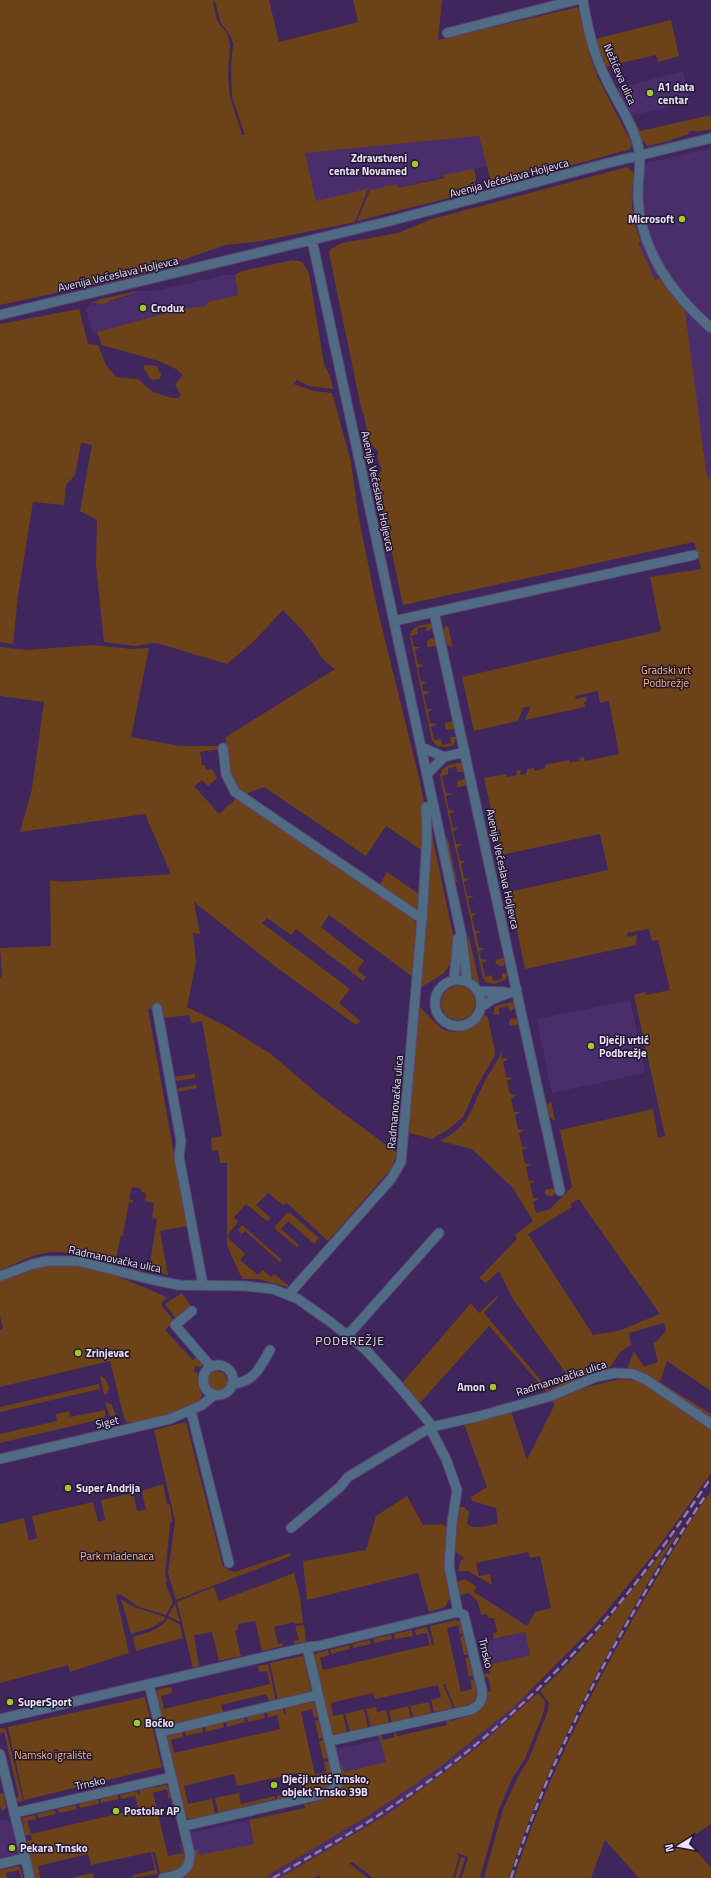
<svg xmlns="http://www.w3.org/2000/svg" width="711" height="1878" font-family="'Titillium Web',sans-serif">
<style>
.built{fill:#4a2e6b}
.green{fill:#6c4318;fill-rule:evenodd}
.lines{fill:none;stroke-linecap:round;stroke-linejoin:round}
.minor-casing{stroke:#5b4476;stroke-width:11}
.minor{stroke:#4f6c84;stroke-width:9}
.rail{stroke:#907da7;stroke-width:2.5;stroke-dasharray:8 4;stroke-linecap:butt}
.poi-dot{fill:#a2c929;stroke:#21172e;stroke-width:1.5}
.labels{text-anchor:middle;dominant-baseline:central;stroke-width:3;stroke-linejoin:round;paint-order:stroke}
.street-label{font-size:11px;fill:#ece1fc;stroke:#21172e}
.poi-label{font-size:11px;font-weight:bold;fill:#ece1fc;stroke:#21172e;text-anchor:start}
.park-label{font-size:11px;fill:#ffb979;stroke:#21172e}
.neighbourhood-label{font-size:12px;letter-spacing:1px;fill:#ece1fc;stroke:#21172e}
</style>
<rect width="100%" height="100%" fill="#3f265c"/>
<path class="built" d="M683,71L691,102L630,116L616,89Z
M479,136L487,166L398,188L397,184L316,202L305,153Z
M711,148V477H707L701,432L675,298L660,278L655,280L640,250L638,242L640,240L634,215L632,189L635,177L643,164Z
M225,275H235L238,295L209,302L207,306L181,309L93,333L86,310L91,303L95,305L107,302L132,295L138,291H155Z
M630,1000L645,1073L552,1093L537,1019Z
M525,1632L530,1655L488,1665L483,1642Z
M529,1692L533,1697L478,1747L391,1812L280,1878H264L368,1816L405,1791L473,1741Z
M380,1739L386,1762L340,1773L335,1745L338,1749Z
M6,1819L12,1824L17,1854L0,1858V1820Z
M248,1820L254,1844L193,1857L188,1829L194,1832Z"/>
<path class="green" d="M0,0H269L279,42L358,22L353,0H442L438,40L578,7L590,56L598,78L632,144L630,149L624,151L554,170L537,171L493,183L491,182L479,136L305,153L316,201L368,189L355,222L262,241L225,245L140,275L0,305ZM215,1L221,23L231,37L233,44L231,66L232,97L245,135H242L230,97L228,77L230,45L227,33L217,21L213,2Z
M671,20L679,56L658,62L656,55L604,67L595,39Z
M632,115L640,131L711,115V129L696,132L695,130L688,132L689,134L665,142L647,146L641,139L630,116Z
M627,167L633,172C635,179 632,184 632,191C631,206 634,226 641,241L638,242L655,280L660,278L685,311L707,477H711V1391L667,1361L660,1382L711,1414V1419L631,1369H627L634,1351L644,1367L658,1362L653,1342H656L666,1331L664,1323L629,1333L631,1345L620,1352L609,1369L548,1393L489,1326L419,1404L402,1384L403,1382L471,1303L479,1313L497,1296L498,1297L484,1313L549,1390L570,1379L514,1301L499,1271L486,1283L479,1278L517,1239L515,1235L533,1221L513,1188L472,1149L440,1141C471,1125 470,1110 484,1083C489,1073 495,1065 500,1056L501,1051L502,1058L509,1059L503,1062L506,1077L513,1078L507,1081L510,1094L517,1095L511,1098L514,1112H521L515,1115L518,1129L524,1130L519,1133L522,1147H528L522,1150L525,1164H532L526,1167L529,1181H535L530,1184L533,1198L539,1199L533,1202L536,1213L550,1209L572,1187L560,1130L653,1109L658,1138L665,1136L634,995L645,992L646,995L670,990L658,940L652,941L649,929L627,933L628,937L637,935L636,945L525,969L509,892L608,870L600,834L501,855L484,778L506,774L507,777L517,775L516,771L521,770L520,775L526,774L527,769L534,768L535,771L545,768V765L569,760L570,763L580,761L579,758L584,757L585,761L619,754L609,701L600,703L598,691L575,696L576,699L586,697L587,701L584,702L585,707L525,720L531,706L523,708L518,721L474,731L462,677L661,631L650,577L701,569L694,542L403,605L377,482V477L382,470L378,460V451L369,442L364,415L362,412L329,253L331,249L342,243L398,233L432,219ZM579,1199L589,1214L660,1314L618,1331L593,1335L528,1234L572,1207L570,1204Z
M474,169C476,179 479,187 469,193L357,221L370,190L397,184L398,188L444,178L443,175Z
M293,260L302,262L309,273L324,364L330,376L333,389L309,386L297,380L293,384L314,391L332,393L351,462L358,514L376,603L420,782L425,808L424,852L386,826L366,856L264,787L243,795L231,781L225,746L226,737L335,669C319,658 321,655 311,641C303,630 292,620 283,610L252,643L227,664L160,644L153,643L135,646L104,642L96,565L97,520L80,511L92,445L81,443L75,475L66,485L64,505L33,502L18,595L13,644L0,642V324L79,309L88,344L98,345L106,365L116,377L138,379L153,392L172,398H179L181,395L175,385L183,375L176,369L159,361L102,345L97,332L181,309L206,306L208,302L238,295L235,275L242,271Z
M138,291C130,296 110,299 105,304L91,303L101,299Z
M146,365L157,366L159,372L161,373L160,379L151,380L143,367Z
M433,623L434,627L427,632L426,627L417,628L418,634L411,636L414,647H420L415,650L418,664L424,665L418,668L421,682H427L422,685L423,691L430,692L424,695L427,709H433L428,712L430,723L437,724L431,727L434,740L441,739L442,745L451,743L450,737H456L454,745L445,747L437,746L432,740L410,637C411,625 423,625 433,623Z
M448,626L453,647L447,645L443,632L445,627Z
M433,638L436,639L439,645L427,647V641Z
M93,645L132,649L149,648L131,737L180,746H220V749L200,752L202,765H205L206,770L212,769L217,778L208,786L202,780L194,786L219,814L237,798L413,918L416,924L413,977L329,915L321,927L364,961L357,970L366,977L363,981L296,929L291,935L267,918L262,923L350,989L339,1003L360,1021L356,1025L276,967L194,902L200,934L193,933L196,962L187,1007L226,1026L271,1054L320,1096L397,1153L391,1169L328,1241L287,1203L283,1205L268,1193L256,1205L271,1218L267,1221L246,1204L234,1217L238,1222L229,1233L228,1238L245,1254L240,1260L258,1275L263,1270L271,1277L274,1274L289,1286L287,1287L258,1279H242L227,1245V1163H220L218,1150L212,1151L211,1138L222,1136L202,1021L191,1023L189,1015L166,1018L163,1016L161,1006L148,1009L187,1226L160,1231L168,1275L149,1270L157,1219L152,1218L154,1203L145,1201L146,1193L141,1192L142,1189L132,1187L129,1199L133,1200L132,1203L129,1202L123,1234L125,1236L121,1235L116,1259L129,1261L128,1264L115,1261L109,1255L106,1262C87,1256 61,1248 41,1254C27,1257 14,1265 0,1270V978L2,977L0,948L51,946L50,880L62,882L171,874L145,814L20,832L32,789L44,702L0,696V647L27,650Z
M455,721L454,729L448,730L445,728V723Z
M463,762L465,769L462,772H457L456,766L448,769V774L442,776L446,793L452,794L446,796L449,810L455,811L450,814L453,828H459L453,831L456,844H463L457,847L460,861H466L461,864L464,878L470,879L464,882L467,896H474L468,899L471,913H477L472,917L475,931H481L476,934L479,948H485L479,951L481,959L487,960L482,963L485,977L492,975L493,981L502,979V973L508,974L505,980L494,984L487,983L483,978L440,776C442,764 453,764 463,762Z
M464,779L467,780L469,785L457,787L458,781Z
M432,835L457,954L444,973L420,988Z
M448,837V839L457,882C449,875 444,846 448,837Z
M387,872L419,894L417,908L414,909L379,886Z
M468,935L469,937L480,986C463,974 469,954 468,935Z
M506,957L507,960L503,966H500L495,963L496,960Z
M441 1003a17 17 0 1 1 34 0a17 17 0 1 1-34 0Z
M516,1001L517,1006L510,1012L508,1006L499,1008V1014L493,1015L495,1006Z
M419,1006C425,1011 437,1027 445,1030C460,1036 475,1025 482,1013L488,1018L495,1051L494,1057L477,1086L463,1117L449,1129L432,1139L406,1132L410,1124V1067Z
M512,1018L517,1019L521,1024L509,1026V1021Z
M195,1074V1078L178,1081L175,1079L174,1077Z
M196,1085L197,1088L177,1092L179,1088Z
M551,1101L555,1121L548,1116L546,1106Z
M556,1188V1193L553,1196H548L545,1194V1190Z
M287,1213H290L319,1238L314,1244L288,1221L281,1229L299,1245L297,1247L274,1228Z
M242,1225L282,1260L280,1262L245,1231L242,1234L238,1230Z
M48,1265C58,1265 69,1264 79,1266C106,1270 142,1286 168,1298L162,1301V1306L174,1321L165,1330L193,1360L197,1356L202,1365L201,1367L195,1366L194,1372L198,1373L197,1383L202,1394L200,1400L174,1413L133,1423L127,1422L124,1418L110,1361L0,1387V1330L3,1329L0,1316V1281Z
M182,1293L191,1306L176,1319L165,1304Z
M207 1381a10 10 0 1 1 20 0a10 10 0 1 1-20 0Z
M100,1376L105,1378L109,1387L108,1393L104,1395Z
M620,1379L640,1381L711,1427V1473L683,1513L648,1561L594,1626L515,1706L441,1766L405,1791L368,1816L264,1878H174L195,1850L198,1849L199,1855L254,1844L249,1820L305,1808L304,1803L306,1802L307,1804L326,1799L325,1797L330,1795L342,1765L344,1772L386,1762L380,1739L376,1734L381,1735L383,1740L394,1737L395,1731L397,1736L447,1725L446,1720L449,1719L450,1721L469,1716L486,1692L491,1691L488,1677L483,1678L482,1675L490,1673L488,1665L530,1655L525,1632L493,1639V1634L497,1632L494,1618H488L487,1614L481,1615L478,1602L469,1593L461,1595L458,1592L456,1582L465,1579L476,1586L474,1592L527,1626L535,1612L551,1608L540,1556L530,1558L528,1552L476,1563L479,1576L490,1574L492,1585L468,1571H458L460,1562L464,1558L456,1552L454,1548L460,1507H464L469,1512L467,1524C475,1530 489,1526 498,1523L496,1508L472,1501L471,1497L487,1487L464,1424L511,1411L527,1460L554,1406L553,1399L575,1390Z
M99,1384L100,1389L0,1412V1407Z
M105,1402L112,1405L116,1416H110Z
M105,1410V1417L102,1419L0,1443V1434L57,1421L56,1414L69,1411L70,1417Z
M186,1422L223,1566L228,1570L235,1572L290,1553L291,1556L176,1600L168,1573L175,1521L154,1430Z
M163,1484L167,1504H170L172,1521L170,1524L165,1574L167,1581L165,1582L173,1602L166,1615L139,1607L120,1594L116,1595L129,1653L70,1672L68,1665L0,1683V1524L24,1518L29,1541L37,1538L32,1516L93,1502L98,1522L105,1520L101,1500L133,1493L137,1511L146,1510L142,1491Z
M711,1491V1824L687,1840L711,1868V1878H639L605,1840L591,1878H514C544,1783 589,1696 638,1610C662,1570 684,1529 711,1491Z
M407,1496L423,1525L442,1524L448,1528L445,1564L450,1598L445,1607L429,1612L418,1573L307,1600L303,1561L366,1550L376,1516Z
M681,1527C614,1639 548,1753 509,1878H484L503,1809L519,1775L529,1759L548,1710L549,1703L540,1691C593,1642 637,1585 681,1527Z
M294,1573L300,1597L303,1623L295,1624L294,1622L274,1627L278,1644L283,1643V1646L262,1651L255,1621L238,1624V1630L235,1631L241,1656L219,1661L212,1632L195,1635H194L199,1666L193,1668L177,1602L214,1587L219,1601Z
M121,1599L134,1607L165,1617V1619L153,1627L131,1634Z
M175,1604L180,1622L168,1616Z
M168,1618L180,1625L183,1638L136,1651L133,1637C145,1633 161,1630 168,1618Z
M455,1620L460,1621L463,1634H460L458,1625L447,1628L461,1692L472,1689L470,1680L474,1679L477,1693L475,1700L470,1704L455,1708L445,1684H443L453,1708L434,1712L431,1700L441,1697L438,1685L375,1699L373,1693L331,1703L333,1716L343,1714L347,1733L332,1735L314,1654L328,1650L329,1655L320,1658L323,1670L430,1645L427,1633L416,1635L415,1630L427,1627L432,1645L434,1644L430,1626Z
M304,1625L306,1641L295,1644L293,1641L299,1640L295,1626Z
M412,1630L413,1636L395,1639L394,1634Z
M391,1635L392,1639L374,1643L373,1639Z
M464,1636L468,1655H464L460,1637Z
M370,1640L371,1644L353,1648L352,1644Z
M349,1645L350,1649L331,1654L330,1650Z
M302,1656L304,1658L311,1691L278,1701L270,1663Z
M465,1658H469L473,1676L469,1677Z
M268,1664L276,1701L270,1702L266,1694L221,1705L223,1711L221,1713L166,1725L163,1723L156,1693L159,1689L171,1687L172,1693L161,1696L164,1709L270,1684L267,1671L259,1672L258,1666Z
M538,1693L545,1701L544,1711L525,1759L513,1777L499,1809L480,1878H462L468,1857L458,1853L457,1855L459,1856L453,1878H373L353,1862L349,1863L368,1878H320L319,1875L314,1878H280L391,1812L478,1747Z
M145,1697L162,1767L24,1800L8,1727Z
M314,1702L318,1717L314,1718L312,1709L301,1712L315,1775L326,1772L324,1762L329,1761L332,1778L331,1785L315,1791L277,1799V1796L301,1790L297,1773L237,1786L234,1774L184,1786L188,1804L212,1799L215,1814L190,1819L186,1817L167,1740L168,1736L182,1732L183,1737L171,1740L174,1753L280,1729L277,1715L268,1717L267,1712L283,1709L284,1714H286L285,1708Z
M429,1702L431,1713L413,1718L410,1706Z
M408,1706L411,1718L392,1722L389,1711Z
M376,1707L377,1712L386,1710L389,1723L371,1728L366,1709Z
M364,1709L368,1728L350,1732L345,1714Z
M264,1713L265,1718L248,1722L247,1717Z
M244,1718L245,1722L227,1727L226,1722Z
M319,1720L323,1738L319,1739L315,1721Z
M223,1722L224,1727L206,1732L205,1727Z
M202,1727L203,1732L186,1736L185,1731Z
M0,1728L6,1729L23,1801L15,1803L14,1799L19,1797L4,1732L0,1733Z
M324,1740L328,1758L323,1759L319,1741Z
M166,1785L168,1787L171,1799H169L167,1789L153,1793L168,1856L182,1853L180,1844H181L185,1860L180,1869L160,1873L155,1853L152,1852L158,1874L132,1878L133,1875L155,1870L151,1852L91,1865L88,1854L38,1866L40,1878H35L26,1841L32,1840L31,1835L25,1836L22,1818L35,1815L36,1819L27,1821L31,1834L138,1809L135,1796L121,1799L120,1795L136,1791L140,1795L139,1790Z
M0,1793L4,1794L6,1808L2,1811L0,1806Z
M239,1793L241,1804L275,1796V1799L218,1813L215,1798Z
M118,1795L119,1799L101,1803L100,1799Z
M98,1799L99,1804L80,1808L79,1804Z
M76,1805L77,1809L59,1813L58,1809Z
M55,1810L56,1814L38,1818L37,1814Z
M461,1857L465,1858L459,1878H455Z
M18,1866L21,1869L23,1878H21L19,1870L6,1873L7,1878H0V1870Z
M93,1873L94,1878H70Z"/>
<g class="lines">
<defs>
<path id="minor" d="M583,0C587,27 594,55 606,79C616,100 630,119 637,142C643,160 637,180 638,199C641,251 673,295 711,328
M447,33L576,0
M312,240L462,938L467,981
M0,315L390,221L608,163L711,138
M434,612L560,1191
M394,621L694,555
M421,747L444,757
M223,748L226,774L235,792L422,919
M427,774L444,757L465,752
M435 1003a23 23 0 1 1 46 0a23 23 0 1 1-46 0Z
M454,980L458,938
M478,991L505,992
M481,1007L493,999L517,990
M157,1008L181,1141L179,1157L203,1285
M0,1276L33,1264L47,1261H78L149,1279L179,1285L245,1286L273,1289L298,1299L329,1321L366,1350L397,1384L429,1422L433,1434L446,1459L457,1490L452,1523L449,1566L458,1612
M289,1294L391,1179L401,1162L422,919L427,837L426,807
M192,1311L175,1325L211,1367
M348,1335L439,1233
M203 1380a15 15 0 1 1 30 0a15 15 0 1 1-30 0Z
M232,1384C254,1382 260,1368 270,1350
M191,1411L229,1563
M0,1459L170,1419L202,1405L214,1395
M291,1528L340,1487L348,1477L431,1427L480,1416L551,1396L596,1377L615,1373L633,1374L645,1379L711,1424
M149,1684L190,1854C190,1872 179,1875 163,1878
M0,1719L307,1647L318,1646L458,1612L464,1615L482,1690C483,1700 480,1706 470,1710L330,1741
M161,1732L318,1695
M0,1754L30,1878
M14,1813L172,1777
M184,1826L315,1796C341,1789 340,1788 334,1762L307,1647
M0,1864L25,1858"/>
</defs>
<use href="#minor" class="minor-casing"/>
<use href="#minor" class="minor"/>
<path class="rail" d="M273,1878C316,1853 359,1829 400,1801C471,1754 535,1695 594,1632C638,1585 674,1531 711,1478
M511,1878C540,1785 584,1698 633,1613C656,1573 680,1533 706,1495"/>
</g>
<g class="poi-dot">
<circle cx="650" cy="93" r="4"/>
<circle cx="415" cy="164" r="4"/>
<circle cx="682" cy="219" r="4"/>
<circle cx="143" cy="308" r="4"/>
<circle cx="591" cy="1046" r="4"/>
<circle cx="78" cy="1353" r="4"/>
<circle cx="493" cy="1387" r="4"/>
<circle cx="68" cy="1488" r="4"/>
<circle cx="10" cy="1702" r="4"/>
<circle cx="137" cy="1723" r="4"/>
<circle cx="274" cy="1785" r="4"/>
<circle cx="116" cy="1811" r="4"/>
<circle cx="12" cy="1848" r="4"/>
</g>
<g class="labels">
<g class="street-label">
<text transform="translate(620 74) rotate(66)">Nežićeva ulica</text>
<text transform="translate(509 178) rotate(-15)">Avenija Većeslava Holjevca</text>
<text transform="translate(118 274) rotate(-13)">Avenija Većeslava Holjevca</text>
<text transform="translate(378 491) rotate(78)">Avenija Većeslava Holjevca</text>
<text transform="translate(503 869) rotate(78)">Avenija Većeslava Holjevca</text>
<text transform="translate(395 1102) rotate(-85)">Radmanovačka ulica</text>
<text transform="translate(115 1259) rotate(12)">Radmanovačka ulica</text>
<text transform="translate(561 1378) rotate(-18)">Radmanovačka ulica</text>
<text transform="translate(107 1422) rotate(-13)">Siget</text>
<text transform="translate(486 1653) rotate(77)">Trnsko</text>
<text transform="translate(90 1783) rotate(-13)">Trnsko</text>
</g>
<g class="poi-label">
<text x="658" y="87">A1 data<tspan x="658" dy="13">centar</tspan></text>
<text x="407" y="158" text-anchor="end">Zdravstveni<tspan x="407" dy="13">centar Novamed</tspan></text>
<text x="674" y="219" text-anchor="end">Microsoft</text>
<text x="151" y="308">Crodux</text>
<text x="599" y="1040">Dječji vrtić<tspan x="599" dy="13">Podbrežje</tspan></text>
<text x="86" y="1353">Zrinjevac</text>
<text x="485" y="1387" text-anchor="end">Amon</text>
<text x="76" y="1488">Super Andrija</text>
<text x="18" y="1702">SuperSport</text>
<text x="145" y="1723">Boćko</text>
<text x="282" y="1779">Dječji vrtić Trnsko,<tspan x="282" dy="13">objekt Trnsko 39B</tspan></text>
<text x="124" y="1811">Postolar AP</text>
<text x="20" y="1848">Pekara Trnsko</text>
</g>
<g class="park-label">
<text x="666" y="670">Gradski vrt<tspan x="666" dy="13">Podbrežje</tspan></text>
<text x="117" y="1556">Park mladenaca</text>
<text x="53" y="1755">Namsko igralište</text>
</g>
<g class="neighbourhood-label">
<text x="350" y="1340">PODBREŽJE</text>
</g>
</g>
<g transform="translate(679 1846) rotate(259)" stroke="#21172e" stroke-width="3" paint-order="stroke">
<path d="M0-3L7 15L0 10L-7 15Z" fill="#ece1fc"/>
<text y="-6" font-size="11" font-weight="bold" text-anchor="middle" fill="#ece1fc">N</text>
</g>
</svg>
